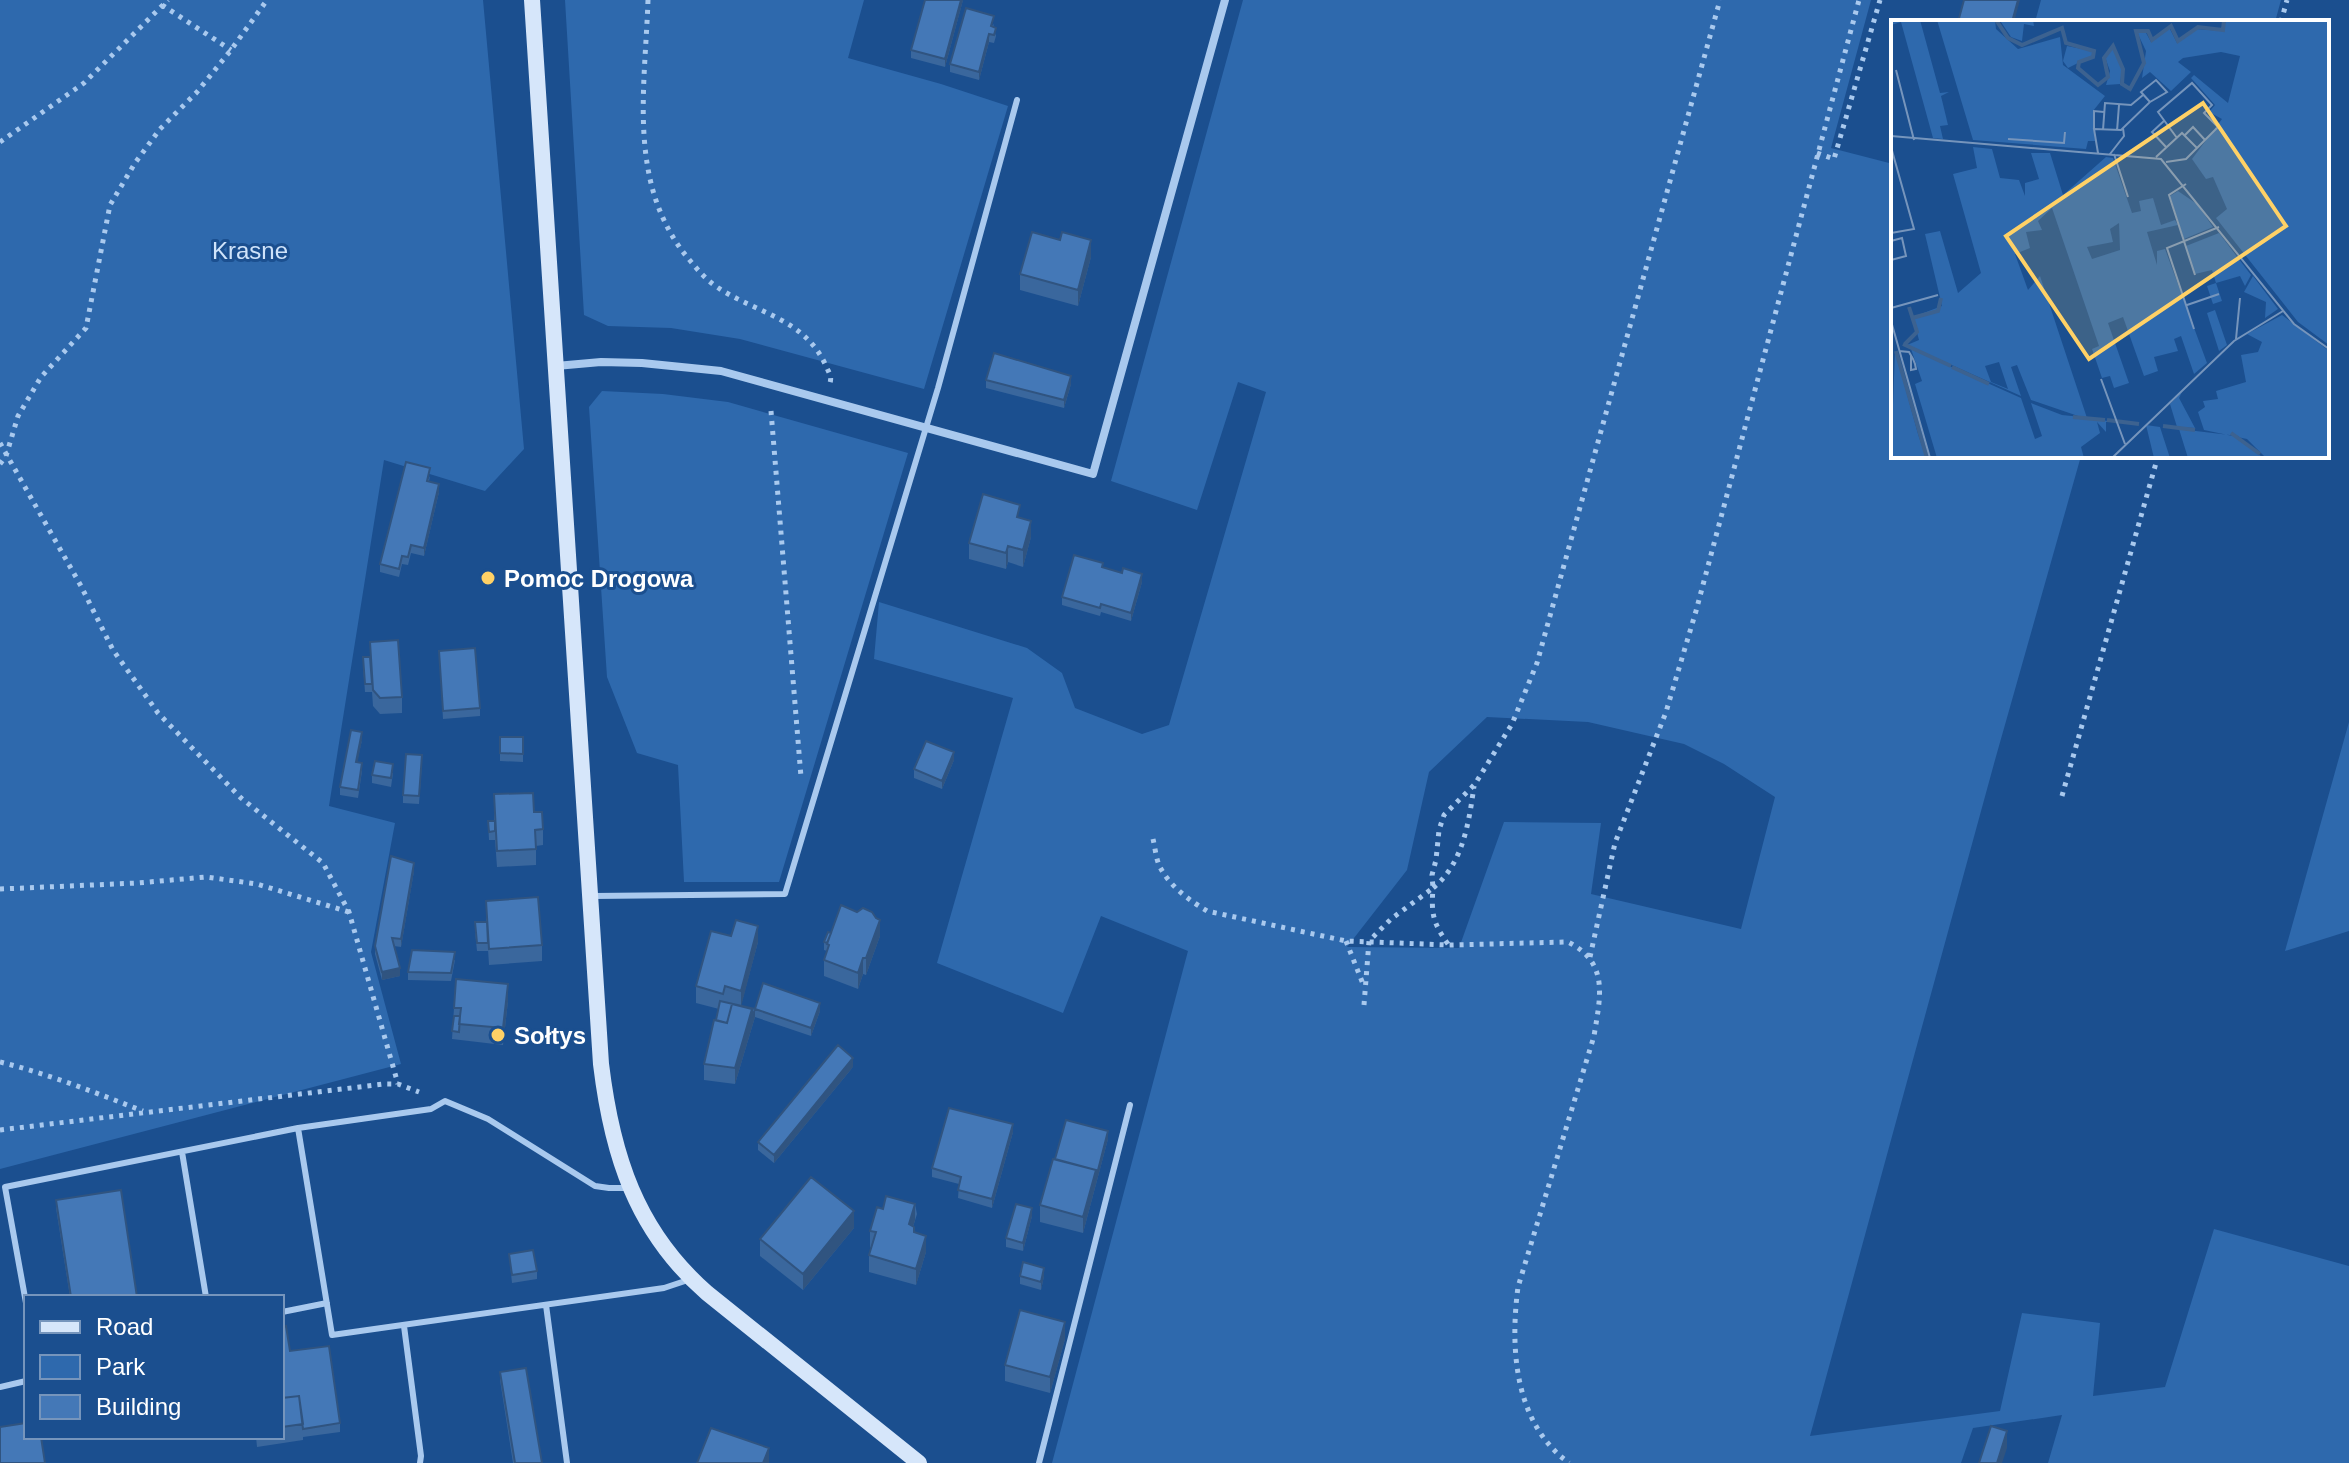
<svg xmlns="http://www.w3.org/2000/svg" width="2349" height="1463" font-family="Arial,sans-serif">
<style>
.green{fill:#2e69ad;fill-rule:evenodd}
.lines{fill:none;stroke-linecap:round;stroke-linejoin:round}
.path{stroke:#a9c9ee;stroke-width:5;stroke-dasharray:4 6;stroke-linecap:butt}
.lane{stroke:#a9c9ee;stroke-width:6}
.street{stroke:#a9c9ee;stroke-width:8}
.secondary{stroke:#d6e6fa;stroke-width:16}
.wall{fill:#3a679d}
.shaded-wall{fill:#305480}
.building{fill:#4478b7;stroke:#305480;stroke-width:2}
.poi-dot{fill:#ffd166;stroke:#1b4f8f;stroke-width:3}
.labels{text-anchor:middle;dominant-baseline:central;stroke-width:6;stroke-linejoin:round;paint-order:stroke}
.park-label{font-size:24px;fill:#cfe3fa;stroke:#1b4f8f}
.poi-label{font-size:24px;font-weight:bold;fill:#fff;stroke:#1b4f8f;text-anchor:start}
.inset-river{fill:none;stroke:#3c6290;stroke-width:4}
.inset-road{fill:none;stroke:#7695bc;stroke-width:2}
.view{fill:#ffd166;fill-opacity:0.15;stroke:#ffd166;stroke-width:4}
.inset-edge{fill:none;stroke:#fff;stroke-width:4}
</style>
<rect width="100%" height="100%" fill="#1b4f8f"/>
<path class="green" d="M0,0H483L524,449L485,491L384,460L329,806L395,823L371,952L401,1064L0,1169Z
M565,0H864L848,58L941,84L1008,106L924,389L740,339L671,328L608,326L584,315Z
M1243,0H1871L1831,148L1893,164V456H2081L1995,760L1810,1436L2000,1411L2022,1313L2100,1323L2093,1396L2165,1387L2214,1229L2349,1266V1463H2048L2062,1415L1973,1428L1961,1463H1052L1188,951L1101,916L1063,1013L937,963L1013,698L874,659L879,602L1027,648L1062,673L1075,708L1142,734L1169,725L1266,392L1238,382L1197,510L1111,481ZM1487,717L1588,722L1684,744L1724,764L1775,797L1741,929L1591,894L1601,823L1504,822L1459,948L1347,947L1407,870L1429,772Z
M2041,0H2281L2275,22H2035Z
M602,391L663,394L728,402L908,453L779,882H684L678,765L637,753L607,677L589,407Z
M2349,722V931L2285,951Z"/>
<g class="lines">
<path class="path" d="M648,0C645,92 626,189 693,264C700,273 710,283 720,289C759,314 805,319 826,366C829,373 832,376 830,383
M162,5L231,50
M2281,22L2287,0
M0,142L84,83L168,0
M1817,153L1834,159L1880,0
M771,411L801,777
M0,443L81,586L113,650L158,713L241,798L323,863L349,912L398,1084
M0,464L6,456L18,416L41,377L86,328L110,205L135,163L160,129L197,92L231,50L267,0
M2062,796L2158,456
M1153,839C1155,847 1156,858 1159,865C1169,886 1189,900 1207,911L1346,941L1449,945L1568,942C1610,963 1600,998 1594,1036L1518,1287C1510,1348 1514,1423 1569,1463
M0,889L138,883L206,877L257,884L349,912
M1346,941L1363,984
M1448,944C1433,923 1431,914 1433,888C1463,864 1469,822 1474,786
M1590,957L1615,843L1666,712L1696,611L1859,0
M1364,1005L1369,941L1391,919L1433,888L1432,875L1436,860L1439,830L1444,815L1475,784L1512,724L1537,663L1720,0
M0,1062C49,1074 96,1093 143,1111
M0,1130L384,1084H398L419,1092"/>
<path class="lane" d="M593,896L785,894L938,388L1017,100
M182,1152L206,1297
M630,1188H609L595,1186L488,1119L445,1101L431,1109L298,1128L332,1335L664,1288L691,1279
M26,1303L5,1187L298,1128
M546,1305L567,1463
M282,1312L327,1303
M404,1326L421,1456L420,1463
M0,1387L26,1381
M1039,1463L1130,1105"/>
<path class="street" d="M556,366L601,362L642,363L721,371L1093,474L1225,0"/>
<path class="secondary" d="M532,0L601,1064C612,1155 636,1231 707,1293L919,1463"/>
</g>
<path class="wall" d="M963,0L945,67L911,58V50Z
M994,24L993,27L996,36L994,43L989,42L979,80L950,72V64Z
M1091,257L1078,306L1020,290V274Z
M986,380L1071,384L1064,408L986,388Z
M430,476L429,481L439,492L424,556L411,553L408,565L402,564L399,577L380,572V564Z
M1020,518L1031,537L1023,567L1008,562L1006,569L969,559V543Z
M1103,567L1142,582L1131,621L1101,612L1100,616L1062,605V597Z
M370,642L402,697V713L380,714L373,706L372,692H365L363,666L370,657Z
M439,651L480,708V716L443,719Z
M500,737H523V762L500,761Z
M362,740L357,762L362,771L358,798L340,795V787Z
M954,760L942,789L914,778V769Z
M422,763L419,804L403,803V795Z
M393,773L391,787L372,783V775Z
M494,794L534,812L543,829V845L536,846V865L497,867L495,840H489L488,821H494Z
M414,871L401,947L394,946L400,976L382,980L375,954V946Z
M486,901L542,945V961L489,965L488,949V951H477L475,931V922H486Z
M831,933L880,936L866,975L863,974L858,989L824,976V960L827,951L824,950V942Z
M731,936L758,942L741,1005L755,1017L735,1084L704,1080V1064L719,1009L696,1003V986Z
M455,960L451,981L408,980V972Z
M508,1001L503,1045L452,1039L454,1008Z
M755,1009L820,1011L811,1036L755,1017Z
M853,1067L774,1163L758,1150V1142Z
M1013,1132L992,1208L958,1198L959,1184L932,1177V1168Z
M1108,1139L1083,1233L1040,1222V1205L1055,1159Z
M56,1200L137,1297H70L56,1208Z
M915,1204L917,1214L913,1227L914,1232L926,1252L916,1285L869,1272V1255L871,1248L870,1247V1231L883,1209Z
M1032,1216L1023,1251L1006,1247V1238Z
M854,1228L803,1290L760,1256V1239Z
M509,1254L537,1271V1279L512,1283Z
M1020,1276H1044L1041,1290L1020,1284Z
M1065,1325V1339L1050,1393L1005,1381V1365Z
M282,1327L290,1351L340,1423V1432L303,1437V1440L257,1447L256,1437H282Z
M500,1372L542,1463H513L500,1380Z"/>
<path class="shaded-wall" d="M961,0H963L945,67V59Z
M2018,0H2020L2014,22H2012Z
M989,34V42L979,80V72Z
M1091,240V257L1078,306V290Z
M1071,376V384L1064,408V400Z
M439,484V492L424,556V548Z
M1031,521V537L1023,567V550Z
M1008,546V562L1006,569V553Z
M1142,574V582L1131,621V613Z
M362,732V740L356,770V762Z
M954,752V760L942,789V781Z
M414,863V871L401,947V939Z
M880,920V936L866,975V958Z
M758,926V942L741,1007V991Z
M863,958V974L858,989V973Z
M400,968V976L382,980V972Z
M508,984V1001L503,1045V1028Z
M820,1003V1011L811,1036V1028Z
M752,1009H755V1017L735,1084V1068Z
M853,1058V1067L774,1163V1155Z
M1013,1124V1132L992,1208V1199Z
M1108,1131V1139L1083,1233V1217L1096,1170Z
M915,1204V1220L909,1240V1224Z
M1032,1208V1216L1023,1251V1243Z
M854,1211V1228L803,1290V1274Z
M926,1236V1252L916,1285V1269Z
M1044,1268V1276L1041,1290V1282Z
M1065,1322V1339L1050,1393V1377Z
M2007,1431V1448L2002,1463H1997Z
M769,1448V1463H763Z"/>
<path class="building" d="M925,0H961L945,59L911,50Z
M1964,0H2018L2012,22H1958Z
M966,8L994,16L991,26L996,28L994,35L989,34L979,72L950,64Z
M1032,232L1060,240L1062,232L1091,240L1078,290L1020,274Z
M994,353L1071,376L1064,400L986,380Z
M406,462L430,468L427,481L439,484L424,548L411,545L408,557L402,556L399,569L380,564Z
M983,494L1020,505L1017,517L1031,521L1023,550L1008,546L1006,553L969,543Z
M1074,555L1103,563L1102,567L1122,573L1123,568L1142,574L1131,613L1101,604L1100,608L1062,597Z
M398,640L402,697L380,698L373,690L370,642Z
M475,648L480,708L443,711L439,651Z
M363,657H370L372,684H365Z
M351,730L362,732L356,762L362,763L358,790L340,787Z
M500,737H523V754L500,753Z
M926,741L954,752L942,781L914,769Z
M406,754L422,755L419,796L403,795Z
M375,761L393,764L391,778L372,775Z
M533,793L534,812H542L543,829L535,830L536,849L497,851L494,794Z
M488,821H495V831L489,832Z
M391,856L414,863L401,939L392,938L400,968L382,972L375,946Z
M538,897L542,945L489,949L486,901Z
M841,905L857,912L863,908L872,912L876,918L880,920L866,958H863L858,973L824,960L829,945L827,944Z
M736,920L758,926L741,991L725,986L723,994L696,986L711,931L731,936Z
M475,922H487L488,943H477Z
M828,932L831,933L827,943L824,942Z
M412,950L455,952L451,973L408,972Z
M456,979L508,984L503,1028L459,1024L461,1008H454Z
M763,983L820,1003L811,1028L755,1009Z
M720,1001L755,1009L752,1017V1009L732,1004L727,1023L716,1020Z
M732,1004L752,1009L735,1068L704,1064L714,1020L727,1023Z
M454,1016H460L459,1032L452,1031Z
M838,1045L853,1058L774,1155L758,1142Z
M949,1108L1013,1124L992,1199L958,1190L961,1177L932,1168Z
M1066,1120L1108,1131L1096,1178V1170L1055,1159Z
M1053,1159L1096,1170L1083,1217L1040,1205Z
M811,1177L854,1211L803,1274L760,1239Z
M121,1190L137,1297H71L56,1200Z
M886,1196L915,1204L909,1224L914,1227V1232L926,1236L916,1269L869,1255L876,1232L870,1231L877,1207L883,1209Z
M1016,1204L1032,1208L1023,1243L1006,1238Z
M533,1250L537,1271L512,1275L509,1254Z
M1023,1262L1044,1268L1041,1282L1020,1276Z
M1020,1310L1065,1322L1050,1377L1005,1365Z
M286,1326L290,1351L329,1346L340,1423L303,1429L299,1396L282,1398V1327Z
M526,1368L542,1463H515L500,1372Z
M299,1396L303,1424L282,1427V1398Z
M26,1423V1437H41L45,1463H0V1427Z
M1991,1426L2007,1431L1997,1463H1979Z
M711,1428L769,1448L763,1463H697Z"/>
<g class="poi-dot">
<circle cx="488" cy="578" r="8"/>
<circle cx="498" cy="1035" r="8"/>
</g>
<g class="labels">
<g class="park-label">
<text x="250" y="250">Krasne</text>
</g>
<g class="poi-label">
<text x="504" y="578">Pomoc Drogowa</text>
<text x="514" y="1035">Sołtys</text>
</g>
</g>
<g transform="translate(1891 20)">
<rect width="438" height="438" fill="#1b4f8f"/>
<path d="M0,0H29L49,73L58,72L50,76L57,105L49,106L52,119L42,118L10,2L0,5ZM46,0H104L105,9L127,29L169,17L172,45L214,76L202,91L204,121H197L195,129L82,120ZM142,0L143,6L133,4L131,21L120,17L110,2ZM335,0H438V325L407,302L325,198L336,189L322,157L315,159L301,139L331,99L318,92L324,85L300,58L303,55L337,83L349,36L330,32L292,38L287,42L300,52L280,71L259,52L251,58L255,31L246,12L254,11L260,22L278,7L286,23L305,9L332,11ZM176,26L201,31L203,35L177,48L172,41ZM222,28L231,49L229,64L215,65L219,51L214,37ZM82,127L101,129L109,158L128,160L134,176V163L148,159L140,133H159L172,175L215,137L222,138L241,193L250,191L248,181L262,178L270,205L284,200L287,205L256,212L266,245V231L274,229L316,343L303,354L290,316L283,319L287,331L263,337L267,351L253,356L232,297L217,303L238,363L223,368L219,356L211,358L201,329L208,326L161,188L147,201L151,210L135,212L139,228L124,234L137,270L149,256L196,398L224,402H215V412L206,402L209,413L190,427L193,438H46L24,364L31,361L20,329L130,378L144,419L151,416L140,383L171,395L190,397L140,380L126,345L120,347L130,376L16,325L28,320L22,297L51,286L34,214L49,211L67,273L90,253L62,154L86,148ZM228,203L229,230L201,239L196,227L222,222L219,209ZM108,342L117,369L100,362L94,346ZM287,171L306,184L322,207L293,219L279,176ZM328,213L360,255L354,266L349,256L325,263L331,281L322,284L316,266L325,263L321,250L304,254L295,226ZM362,256L387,289L374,298L375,282L353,272ZM324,290L336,325L328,331L316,293ZM391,295L438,331V438H375L356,419L313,410L307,392L314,387L312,381L327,379L325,371L355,362L350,335L367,332L371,322L356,314ZM4,331L27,414L35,438H0ZM291,372L288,378L304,408L286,407L279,384ZM255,405L269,407L279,438H263ZM288,409L347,416L372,438H297Z" fill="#2e69ad" fill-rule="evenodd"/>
<path class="inset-river" d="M105,0L117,18L131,25L171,8L175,23L203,31L202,37L188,42L187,48L207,65L217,57L213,38L222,26L232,49L231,64L239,69L253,43L245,11H257L261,20L280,6L287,21L307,7L332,10L333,0M21,298L47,291L50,278M12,324L60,346M14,324L26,312L18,287M5,331L36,438M61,347L98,364M182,397L214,400M216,400L248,404M272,406L304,410M340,413L369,434"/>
<path class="inset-road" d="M5,50L23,120M274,100L261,112L275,127M203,109V91L213,92M212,110L214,83L240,85L252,75M226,111L228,85M294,115L302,107L314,120M0,116L270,139L403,304L438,329M286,118L267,92L301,63L321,85L313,93L327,107L306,128M117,119L173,123L174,112M0,127L23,209L0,213M207,133L203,109L230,110L259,82L250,72L265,60L276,72L259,82M219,134L233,116L232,108M223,134L237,177M265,137L291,113L306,128L295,139L275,142M295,164L278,175L304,255M0,221L11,218L15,236L0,240M296,285L328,274M0,288L47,275M0,301L39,438M303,309L276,228L328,207M345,319L349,278M8,331L18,332L22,339L24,344L25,349L20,350V336M210,359L234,424M221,438L343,321L392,291"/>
<path class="view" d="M312,83L395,206L198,339L115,216Z"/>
<rect width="438" height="438" class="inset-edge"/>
</g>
<rect x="24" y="1295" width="260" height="144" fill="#1b4f8f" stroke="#7695bc" stroke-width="2"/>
<rect x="40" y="1321" width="40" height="12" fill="#d6e6fa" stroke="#7695bc" stroke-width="2"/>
<text x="96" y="1335" font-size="24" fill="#ffffff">Road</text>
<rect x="40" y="1355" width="40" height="24" fill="#2e69ad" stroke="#7695bc" stroke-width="2"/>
<text x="96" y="1375" font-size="24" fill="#ffffff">Park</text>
<rect x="40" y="1395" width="40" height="24" fill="#4478b7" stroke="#7695bc" stroke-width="2"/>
<text x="96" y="1415" font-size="24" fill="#ffffff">Building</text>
</svg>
